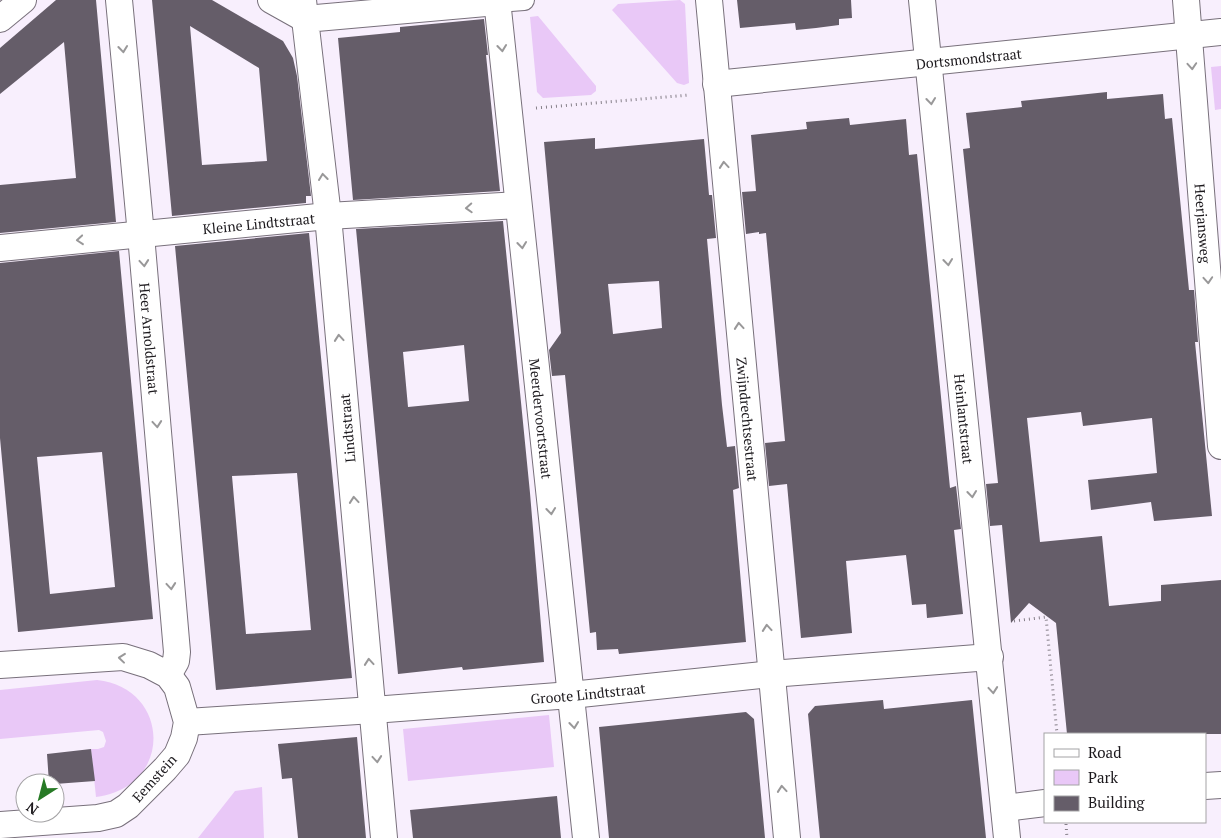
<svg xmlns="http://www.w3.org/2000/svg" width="1221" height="838" font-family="'PT Serif',serif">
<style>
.green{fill:#e9c8f7}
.building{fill:#655d69;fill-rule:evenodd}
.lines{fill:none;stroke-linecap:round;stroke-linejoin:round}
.pedestrian-casing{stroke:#78707b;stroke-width:22}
.minor-casing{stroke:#78707b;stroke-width:28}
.path{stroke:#857f88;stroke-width:3;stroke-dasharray:1 4;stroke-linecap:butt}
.pedestrian{stroke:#fff;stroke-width:20}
.minor{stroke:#fff;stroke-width:26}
.oneway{stroke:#999899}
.labels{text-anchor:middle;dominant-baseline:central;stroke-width:5;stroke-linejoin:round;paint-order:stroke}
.street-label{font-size:14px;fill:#1c191d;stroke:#fff}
</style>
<rect width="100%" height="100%" fill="#f8effd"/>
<path class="green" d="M680,0L685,4L689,83L684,85L677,83L612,10L618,4Z
M538,16L596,86V91L591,95L543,98L537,92L530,17Z
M1221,66V109L1215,110L1211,67Z
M97,680C171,688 174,787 96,797L91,749H98L104,747L106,741L103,732L99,730L0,739V690Z
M549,715L554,767L408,781L403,729Z
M262,787L264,838H198L235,791Z"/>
<path class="building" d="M56,0H96L116,222L0,233V185L76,178L64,42L0,94V48Z
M152,0H212L283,41L293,58L297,76L311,196H306V203L172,216ZM190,26L259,68L267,161L202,165Z
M737,0H851L852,18L839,19V25L816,28L796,30L795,23L740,28Z
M484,19L488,55H486L500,191L353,200L338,38L400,32V27Z
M1107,92V99L1163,94L1165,119L1172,118L1189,290H1194L1198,342H1195L1212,516L1154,521L1151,502L1091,510L1088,480L1157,473L1152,418L1083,426L1081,412L1027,418L1040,542L1102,536L1109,606L1161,601V585L1221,580V734H1067L1056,623L1029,603L1011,623L1002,525L990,526L986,484L998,483L963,149L970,148L966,113L1022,107L1021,101Z
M849,118L850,125L906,119L909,155L917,154L950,488L956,486L961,529L954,530L963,614L927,618L926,604L912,605L906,555L846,561L852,633L801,638L787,484L769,486L765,443L785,441L766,233L759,234V232L746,234L742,192L756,191L751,135L807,129L806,122Z
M595,138V149L704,139L709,195H712L716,238L707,239L722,405L727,447L735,446L739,488L733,490L746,642L619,654L618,649L597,650L596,632L590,633L565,375L552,376L549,350L561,333L544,142ZM659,281L662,328L613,334L608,284Z
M503,221L530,493L544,662L463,670L462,667L398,674L356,229ZM464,345L469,401L408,407L403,352Z
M309,233L352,678L216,690L175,246ZM297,473L311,630L246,634L232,476Z
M119,251L153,619L18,632L0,438V263ZM102,452L115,587L50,594L37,457Z
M883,700L884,709L972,700L986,838H820L808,714L815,706Z
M746,712L754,719L765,838H609L599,727Z
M357,737L366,838H298L292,778L282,779L278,744Z
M91,749L95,781L55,784V783H49L47,754Z
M557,796L561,838H413L410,810Z"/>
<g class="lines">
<defs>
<path id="pedestrian" d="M497,2L524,0"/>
<g id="minor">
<path id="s1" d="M119,0L141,235L177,652L176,661L168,675"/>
<path d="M271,0L305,19L303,0"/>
<path id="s2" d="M497,0L586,838"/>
<path id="s3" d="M709,0L787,838"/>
<path id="s4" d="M922,0L1007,838"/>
<path id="s5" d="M1186,0L1221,446"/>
<path d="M0,19L23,0"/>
<path id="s6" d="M716,84L1221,32"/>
<path id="s7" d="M0,248L328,216L518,205"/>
<path d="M0,665L123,657L149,665L168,675L177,687L187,722L184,738L177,755L165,769L128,806L116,814L98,818L0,825"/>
<path id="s8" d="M187,722L373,710L571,695L771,674L990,657"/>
<path d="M1205,786L1221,785"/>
<path d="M1004,808L1045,803"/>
<path d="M384,838L328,216L305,19L497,2"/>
</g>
</defs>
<use href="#pedestrian" class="pedestrian-casing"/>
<use href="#minor" class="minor-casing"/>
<path class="path" d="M536,108L689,95
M1014,621L1046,617L1057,734
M1066,824L1067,838"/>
<use href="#pedestrian" class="pedestrian"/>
<use href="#minor" class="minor"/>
</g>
<defs><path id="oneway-chevron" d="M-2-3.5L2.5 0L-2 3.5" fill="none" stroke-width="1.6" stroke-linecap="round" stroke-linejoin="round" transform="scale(1.25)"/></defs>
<g class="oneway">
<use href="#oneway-chevron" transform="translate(502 48) rotate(84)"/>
<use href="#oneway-chevron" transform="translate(123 49) rotate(84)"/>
<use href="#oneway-chevron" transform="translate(1192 66) rotate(86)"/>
<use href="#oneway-chevron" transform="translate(931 101) rotate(84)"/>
<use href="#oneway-chevron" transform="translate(724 165) rotate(-95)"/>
<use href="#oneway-chevron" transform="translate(323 177) rotate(-97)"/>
<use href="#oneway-chevron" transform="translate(469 208) rotate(177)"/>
<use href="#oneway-chevron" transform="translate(80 240) rotate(175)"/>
<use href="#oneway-chevron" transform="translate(522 245) rotate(84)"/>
<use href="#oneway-chevron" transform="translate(948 262) rotate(84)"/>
<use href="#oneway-chevron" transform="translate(144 263) rotate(85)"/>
<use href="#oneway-chevron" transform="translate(1208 280) rotate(86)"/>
<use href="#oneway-chevron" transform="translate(739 326) rotate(-95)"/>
<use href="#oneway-chevron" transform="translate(339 338) rotate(-95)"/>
<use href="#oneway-chevron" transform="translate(157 424) rotate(85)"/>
<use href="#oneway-chevron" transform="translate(972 494) rotate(84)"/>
<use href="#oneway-chevron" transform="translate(354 500) rotate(-95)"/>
<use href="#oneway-chevron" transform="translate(551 511) rotate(84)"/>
<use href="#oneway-chevron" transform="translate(171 586) rotate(85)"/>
<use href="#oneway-chevron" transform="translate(767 628) rotate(-95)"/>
<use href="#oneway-chevron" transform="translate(122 658) rotate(-174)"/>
<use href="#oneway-chevron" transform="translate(369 662) rotate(-95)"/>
<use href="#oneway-chevron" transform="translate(993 690) rotate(85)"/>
<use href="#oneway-chevron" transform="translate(574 725) rotate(84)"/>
<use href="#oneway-chevron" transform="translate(377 759) rotate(85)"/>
<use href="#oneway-chevron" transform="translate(782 789) rotate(-95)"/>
</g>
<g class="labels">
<g class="street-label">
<text stroke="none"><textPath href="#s6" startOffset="254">Dortsmondstraat</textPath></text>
<text stroke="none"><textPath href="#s7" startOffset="260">Kleine Lindtstraat</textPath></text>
<text stroke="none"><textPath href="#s5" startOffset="224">Heerjansweg</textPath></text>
<text stroke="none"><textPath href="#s1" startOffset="340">Heer Arnoldstraat</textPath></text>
<text stroke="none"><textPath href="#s2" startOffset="421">Meerdervoortstraat</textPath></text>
<text stroke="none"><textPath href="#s3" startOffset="421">Zwijndrechtsestraat</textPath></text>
<text stroke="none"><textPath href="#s4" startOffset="421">Heinlantstraat</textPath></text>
<text transform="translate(347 428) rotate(-95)">Lindtstraat</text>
<text stroke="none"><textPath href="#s8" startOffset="402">Groote Lindtstraat</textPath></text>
<text transform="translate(154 778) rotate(-48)">Eemstein</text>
</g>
</g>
<rect x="1044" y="733" width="162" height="90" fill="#ffffff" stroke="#a4a3a5"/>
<rect x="1054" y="749" width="25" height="8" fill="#ffffff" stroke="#a4a3a5"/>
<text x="1088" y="758" font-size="15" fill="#1c191d">Road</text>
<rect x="1054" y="770" width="25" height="15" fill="#e9c8f7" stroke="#a4a3a5"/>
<text x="1088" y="783" font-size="15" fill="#1c191d">Park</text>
<rect x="1054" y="796" width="25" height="15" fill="#655d69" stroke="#a4a3a5"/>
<text x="1088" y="808" font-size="15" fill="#1c191d">Building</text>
<g transform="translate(40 798) rotate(216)"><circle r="24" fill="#ffffff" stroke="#a4a3a5"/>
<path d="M0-4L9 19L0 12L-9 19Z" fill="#277a25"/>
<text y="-8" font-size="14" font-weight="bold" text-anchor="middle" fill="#1c191d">N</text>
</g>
</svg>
